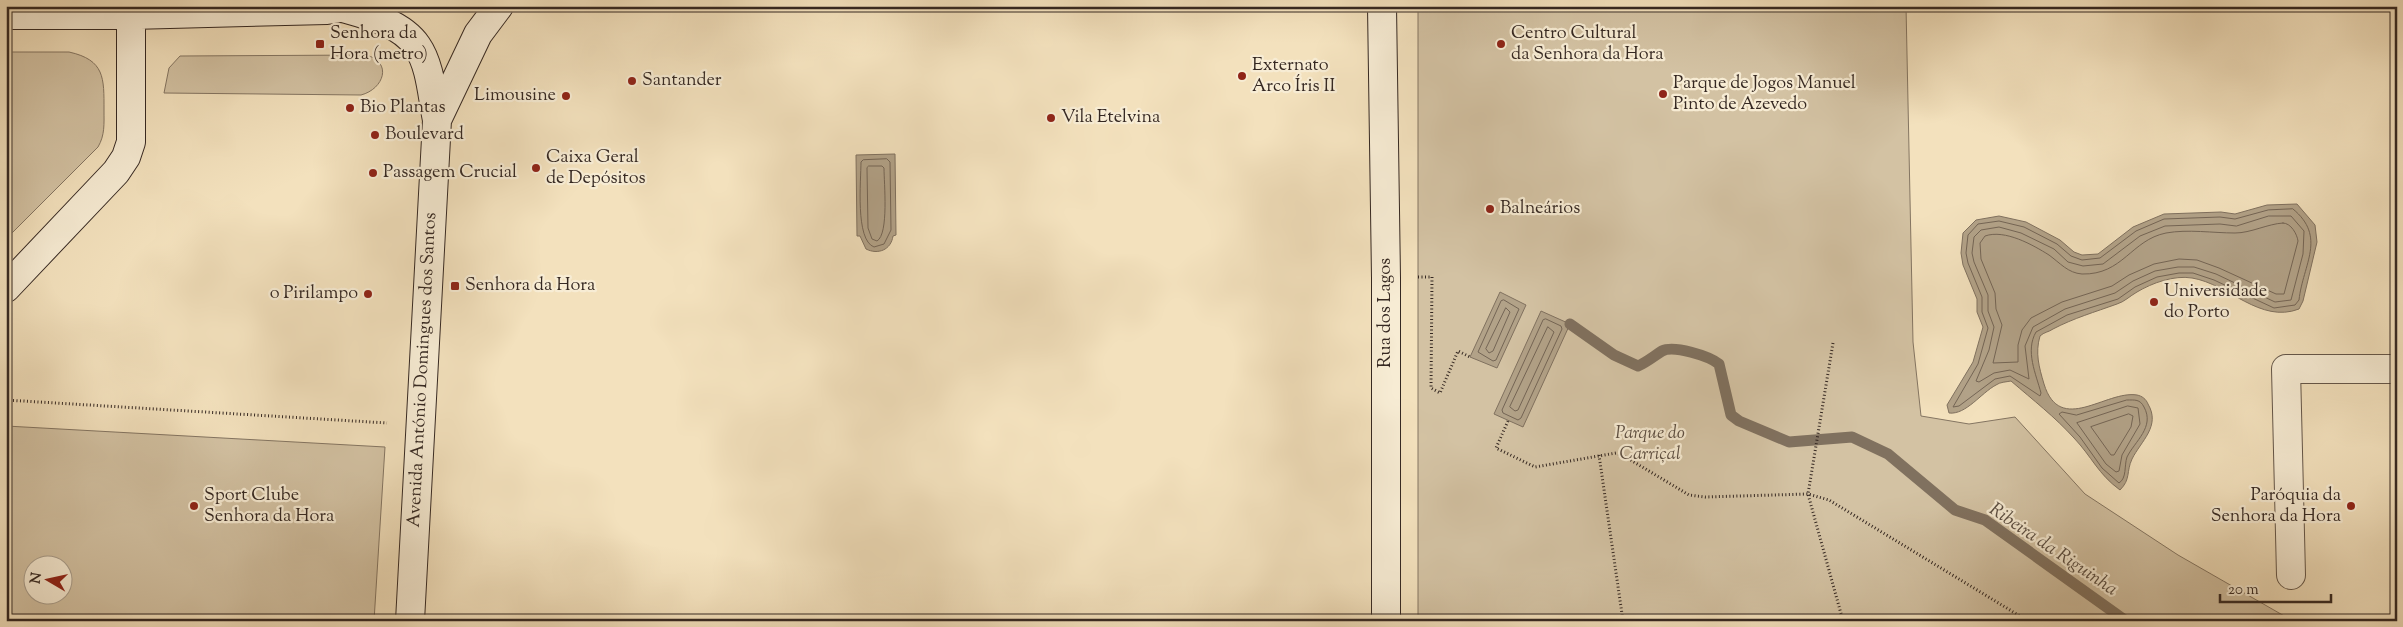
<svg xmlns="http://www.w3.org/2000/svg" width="2403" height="627" font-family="'Sorts Mill Goudy',serif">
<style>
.green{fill:#d3c2a3;stroke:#847562;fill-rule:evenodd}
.water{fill:#b2a288;stroke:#80715f}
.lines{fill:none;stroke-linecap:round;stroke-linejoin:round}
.shore{stroke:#746555;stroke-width:1}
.stream{stroke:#80715f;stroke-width:11}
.street-casing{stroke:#645649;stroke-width:30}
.secondary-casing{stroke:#352822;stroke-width:30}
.path{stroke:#352822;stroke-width:3;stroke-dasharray:1 2.5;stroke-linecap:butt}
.street{stroke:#f7ecd4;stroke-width:28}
.secondary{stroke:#f7ecd4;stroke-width:28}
.poi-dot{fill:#8f2418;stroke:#f7ecd4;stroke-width:2}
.labels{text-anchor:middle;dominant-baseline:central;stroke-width:4.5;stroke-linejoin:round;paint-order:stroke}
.poi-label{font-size:18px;fill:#352822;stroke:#f7ecd4;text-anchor:start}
.street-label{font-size:18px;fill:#352822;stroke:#f7ecd4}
.park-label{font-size:18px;font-style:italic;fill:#5c4e42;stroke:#f7ecd4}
.water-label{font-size:19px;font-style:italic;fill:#5a4d41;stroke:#f7ecd4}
</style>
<rect width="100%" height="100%" fill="#f3e1bd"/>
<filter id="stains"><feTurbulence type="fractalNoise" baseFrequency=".004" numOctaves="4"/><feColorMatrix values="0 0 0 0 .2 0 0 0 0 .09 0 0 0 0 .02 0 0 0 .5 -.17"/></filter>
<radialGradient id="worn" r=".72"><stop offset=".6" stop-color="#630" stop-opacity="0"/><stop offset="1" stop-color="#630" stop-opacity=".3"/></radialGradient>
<path class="green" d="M1418,6H1906L1913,342L1921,416L1969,424L2015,417L2085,494L2178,555L2293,621H1418Z
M6,52H69C105,60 104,78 104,110C104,124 105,135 98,147L6,239Z
M366,55C393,62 384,89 361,95L164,93L169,68L180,56Z
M6,426L385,447L374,621H6ZM62,564V594H32V564Z"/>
<path class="water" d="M895,154L896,235L893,236C891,250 878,255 866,249L860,236H857L856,155Z
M2297,204L2315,225L2317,242L2303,301L2299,309C2260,324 2229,284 2192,278C2174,275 2152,283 2137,292C2130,296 2124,302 2117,304C2095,312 2074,318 2053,329C2049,332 2044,332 2040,336C2035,353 2039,367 2044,384C2060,436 2106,390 2137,395C2142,396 2146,399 2148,404C2161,426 2141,441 2132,459C2126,472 2131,479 2120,490C2098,474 2092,457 2074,438C2055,417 2033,400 2011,381C2006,382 2000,382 1996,385C1981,393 1966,415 1949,413L1947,405L1973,362L1983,327L1977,312V299L1963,265L1961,253L1963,233L1976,220L1999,216L2026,222L2060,240L2074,252L2082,255L2098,254L2133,227L2164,214L2221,212L2235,214L2267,205Z
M1500,292L1526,305L1497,368L1470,357Z
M1541,311L1570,324L1523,427L1494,414Z"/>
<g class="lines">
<path class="shore" d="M887,159L890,162L891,230L884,244L874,247C855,240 861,180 861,162L863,160Z
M869,166H882L884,168C884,183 889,234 877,241L872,239L868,228L867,168Z
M2293,209C2327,237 2303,264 2299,300L2295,305L2274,308L2214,280L2193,273H2179L2157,277L2135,287L2118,299L2067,315L2036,332C2025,351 2036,374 2041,393L2040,396L2010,376L1995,379L1959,406L1953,407L1978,364L1988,328L1982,312V297L1968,263L1966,253L1968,235L1978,224L1999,221L2024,227L2057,244L2071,256L2082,260L2100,258L2136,231L2164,219L2220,217L2235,219L2268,210Z
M2269,216H2291L2304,231L2303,254L2291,300L2275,302L2216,274L2194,267H2178L2155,271L2133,281L2115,293L2065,309L2033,327L2025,346L2029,379L2010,370L1994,373L1979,382L1976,381L1989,350L1994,327L1988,311V295L1974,262L1972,253L1974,237L1981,230L1999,227L2021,233L2054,249L2068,262L2083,266L2103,264L2140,236L2165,226L2220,224L2236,226Z
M2283,223C2291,223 2297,234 2298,241L2284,294H2276L2219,268L2197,260L2179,259L2154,264L2129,275L2112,286L2062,302L2031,318L2022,330L2018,345V362L1993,363L2002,325L1996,309L1995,293L1981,259L1980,243L1985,236C2005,229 2033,245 2049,255C2060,263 2068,273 2082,274C2123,275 2131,240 2166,233C2188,229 2213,233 2235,233C2251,233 2267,224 2283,223Z
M1504,300L1519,309L1496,360L1493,361L1478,352L1501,301Z
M1506,308L1510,312L1493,351L1489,353L1486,349Z
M1546,319L1561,326L1562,329L1521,418L1518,420L1503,413L1502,410L1543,320Z
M1548,327L1554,332L1518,410L1515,411L1510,407Z
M2127,400C2135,400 2140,399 2144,407C2155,427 2135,441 2127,457C2124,466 2127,478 2119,483L2102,468L2080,437L2059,414L2062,412L2076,415Z
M2128,406L2138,408L2140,424L2122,455L2119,471L2116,472L2106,464L2077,423Z
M2129,414L2133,416L2131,427L2114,455H2111L2091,427Z"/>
<path class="stream" d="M1570,324L1614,355L1638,366C1647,362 1654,356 1662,351C1674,345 1709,356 1719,364L1731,415L1739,421L1789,442L1852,437L1888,454L1955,510L1985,520L2126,621"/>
<defs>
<path id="street" d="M2291,575L2286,369H2397"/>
<path id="secondary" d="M1382,6L1386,278V621
M343,8C368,15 401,23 417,46C431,66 432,97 437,120L410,621
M6,15H131L327,10L354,6
M437,120L478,34L499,6
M6,288L116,172L126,157L131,142V15"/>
</defs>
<use href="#street" class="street-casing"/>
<use href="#secondary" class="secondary-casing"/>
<path class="path" d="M1418,277H1432L1431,388L1440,393L1458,351L1470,357
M1833,343L1808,494L1843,621
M6,400L387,423
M1508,421L1496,448L1535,467L1616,453L1624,456L1689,495L1705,497L1808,494L1829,500L2028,621
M1599,455L1623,621"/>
<use href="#street" class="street"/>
<use href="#secondary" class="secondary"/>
</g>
<g class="poi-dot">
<rect x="315" y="39" width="10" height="10" rx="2.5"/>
<circle cx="1501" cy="44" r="5"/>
<circle cx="1242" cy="76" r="5"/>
<circle cx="632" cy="81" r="5"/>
<circle cx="1663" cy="94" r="5"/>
<circle cx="566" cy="96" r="5"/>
<circle cx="350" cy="108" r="5"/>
<circle cx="1051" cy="118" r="5"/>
<circle cx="375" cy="135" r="5"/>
<circle cx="536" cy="168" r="5"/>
<circle cx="373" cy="173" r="5"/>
<circle cx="1490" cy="209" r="5"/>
<rect x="450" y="281" width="10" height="10" rx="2.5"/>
<circle cx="368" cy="294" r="5"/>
<circle cx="2154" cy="302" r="5"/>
<circle cx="194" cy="506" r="5"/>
<circle cx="2351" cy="506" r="5"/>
</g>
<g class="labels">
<g class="poi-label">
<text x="330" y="34">Senhora da<tspan x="330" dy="21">Hora (metro)</tspan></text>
<text x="1511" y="34">Centro Cultural<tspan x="1511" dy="21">da Senhora da Hora</tspan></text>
<text x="1252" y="66">Externato<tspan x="1252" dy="21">Arco Íris II</tspan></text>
<text x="642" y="81">Santander</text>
<text x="1673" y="84">Parque de Jogos Manuel<tspan x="1673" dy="21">Pinto de Azevedo</tspan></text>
<text x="556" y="96" text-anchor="end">Limousine</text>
<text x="360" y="108">Bio Plantas</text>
<text x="1061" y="118">Vila Etelvina</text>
<text x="385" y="135">Boulevard</text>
<text x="546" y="158">Caixa Geral<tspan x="546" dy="21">de Depósitos</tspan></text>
<text x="383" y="173">Passagem Crucial</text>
<text x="1500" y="209">Balneários</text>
<text x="465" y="286">Senhora da Hora</text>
<text x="2164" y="292">Universidade<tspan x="2164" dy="21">do Porto</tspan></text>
<text x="358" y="294" text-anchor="end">o Pirilampo</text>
<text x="204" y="496">Sport Clube<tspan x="204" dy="21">Senhora da Hora</tspan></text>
<text x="2341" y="496" text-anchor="end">Paróquia da<tspan x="2341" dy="21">Senhora da Hora</tspan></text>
</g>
<g class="street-label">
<text transform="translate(1386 313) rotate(-90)">Rua dos Lagos</text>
<text transform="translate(423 370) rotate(-87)">Avenida António Domingues dos Santos</text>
</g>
<g class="park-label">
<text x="1650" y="434">Parque do<tspan x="1650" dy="21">Carriçal</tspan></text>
</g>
<g class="water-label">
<text transform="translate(2053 550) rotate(34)">Ribeira da Riguinha</text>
</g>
</g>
<rect width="2403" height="627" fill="none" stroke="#f3e1bd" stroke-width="25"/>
<rect x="8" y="8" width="2388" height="612" fill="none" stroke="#352822" stroke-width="2.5"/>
<rect x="12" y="12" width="2378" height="602" fill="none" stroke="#352822"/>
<g transform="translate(48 580) rotate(279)"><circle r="24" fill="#f7ecd4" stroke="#a99e8d"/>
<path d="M0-4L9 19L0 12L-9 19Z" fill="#8f2418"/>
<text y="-8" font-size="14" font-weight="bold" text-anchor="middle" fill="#352822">N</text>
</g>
<path d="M2220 594v8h111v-8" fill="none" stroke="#352822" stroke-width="2.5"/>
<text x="2228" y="594" font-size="15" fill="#352822" stroke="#f7ecd4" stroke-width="4" paint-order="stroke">20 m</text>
<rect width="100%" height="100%" filter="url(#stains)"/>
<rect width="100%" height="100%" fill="url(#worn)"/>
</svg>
